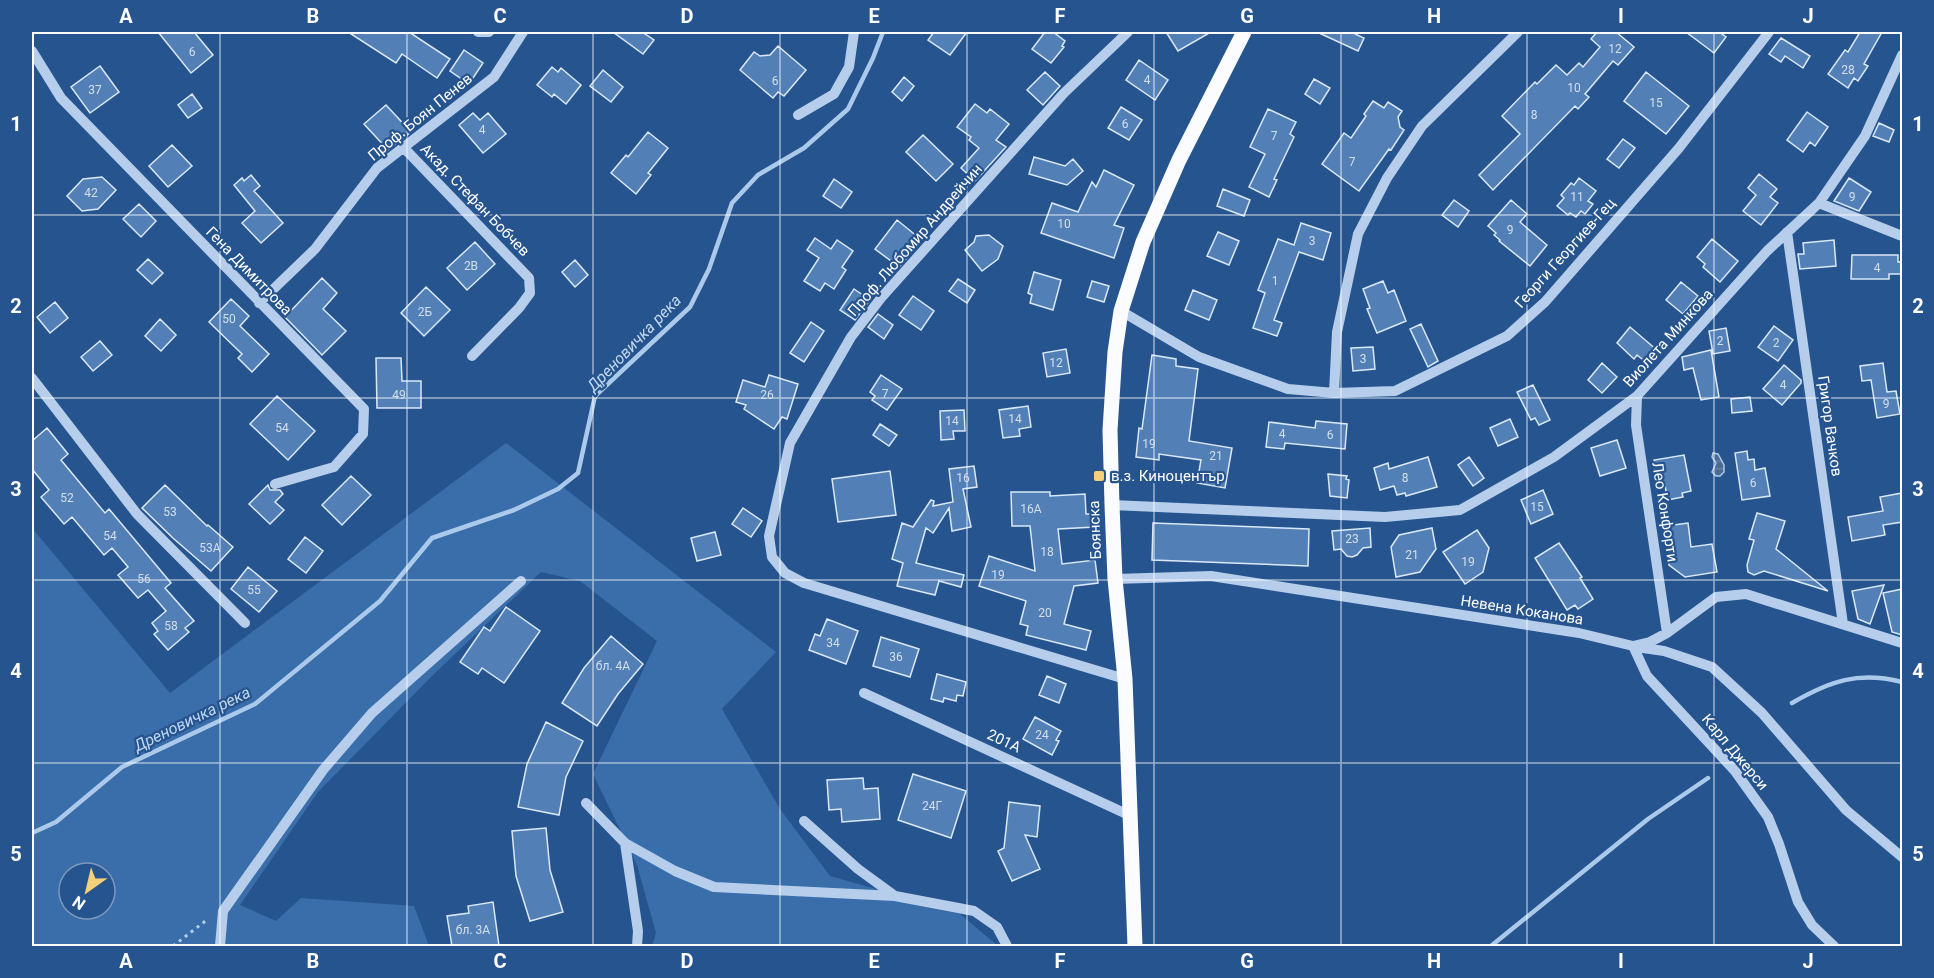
<svg xmlns="http://www.w3.org/2000/svg" width="1934" height="978" font-family="Roboto,sans-serif">
<style>
.green{fill:#3a6eaa;fill-rule:evenodd}
.water{fill:url(#water-rules);stroke:#aac9eb;stroke-width:1.5}
.lines{fill:none;stroke-linecap:round;stroke-linejoin:round}
.stream{stroke:#aac9eb;stroke-width:4.5}
.building{fill:#5280b6;stroke:#dae8f8;stroke-width:1.5}
.path{stroke:#b6ceeb;stroke-width:3;stroke-dasharray:3 4.5;stroke-linecap:butt}
.minor{stroke:#b6ceeb;stroke-width:10}
.major{stroke:#fafcff;stroke-width:15}
.grid{fill:none;stroke:#fff;stroke-width:1.5;stroke-opacity:0.55}
.poi-dot{fill:#f4d07b;stroke:#26548e;stroke-width:2}
.labels{text-anchor:middle;dominant-baseline:central;stroke-width:4.5;stroke-linejoin:round;paint-order:stroke}
.number-label{font-size:12px;fill:#d4dfed}
.street-label{font-size:15px;fill:#fff;stroke:#26548e}
.poi-label{font-size:15px;fill:#fff;stroke:#26548e;text-anchor:start}
.water-label{font-size:16px;font-style:italic;fill:#c2d8f2;stroke:#26548e}
.neatline{fill:none;stroke:#fff;stroke-width:2}
.grid-label{font-size:20px;text-anchor:middle;font-weight:bold;fill:#fff}
</style>
<defs>
<pattern id="water-rules" width="6" height="5" patternUnits="userSpaceOnUse" patternTransform="scale(1.5)"><rect width="6" height="5" fill="#4a6a93"/><path d="M0 2.5h6" fill="none" stroke="#6580a3"/></pattern>
</defs>
<rect width="100%" height="100%" fill="#26548e"/>
<path class="green" d="M506,443L776,652L722,709L780,809L830,876L883,891L915,905L960,914L998,946H652L656,933L637,865L593,774L657,641L580,581L541,572L434,674L318,792L240,905L276,921L301,898L414,906L429,946H32V528L170,693ZM69,873H105V909H69Z"/>
<path class="water" d="M1713,453L1718,454L1724,465V472L1720,476H1716L1712,472L1716,463L1712,457Z"/>
<g class="lines">
<path class="stream" d="M1792,703C1830,681 1858,671 1902,682
M32,833L56,822L122,767L255,704L380,601L432,538L514,510L558,489L578,473L595,396L690,307L709,269L732,203L758,175L804,148L848,109L873,58L883,32
M1491,946L1648,819L1708,778"/>
</g>
<path class="building" d="M158,32H194L213,55L191,73Z
M348,32H409L450,59L437,78L402,54L396,63Z
M613,32H642L654,40L643,54Z
M934,32H967L950,55L928,40Z
M1045,32H1053L1065,41L1062,46L1064,47L1051,63L1032,49Z
M1166,32H1211L1178,51Z
M1317,32H1351L1364,38L1358,51Z
M1597,32H1616L1634,47L1618,65L1613,61L1585,94L1589,97L1578,109L1575,106L1493,190L1479,175L1520,134L1502,116L1535,82L1537,84L1556,65L1567,75L1579,63L1583,67L1600,47L1591,39Z
M1686,32H1719L1726,37L1714,53Z
M1860,32H1882L1864,64L1868,66L1858,81L1854,78L1848,88L1828,74L1845,50L1848,52Z
M1781,38L1810,56L1803,68L1785,56L1781,62L1769,54Z
M778,46L806,70L784,96L778,92L773,98L740,70L754,52L760,56L770,55Z
M464,50L483,63L469,84L450,71Z
M1139,60L1168,80L1155,100L1126,80Z
M100,66L119,92L90,113L71,87Z
M552,67L558,72L561,68L581,85L566,104L554,94L552,97L537,85Z
M603,70L623,87L611,102L590,86Z
M1045,72L1060,86L1043,105L1027,90Z
M1646,72L1689,106L1666,134L1624,101Z
M904,77L914,86L902,101L892,92Z
M1314,79L1330,88L1320,104L1305,94Z
M192,94L202,108L188,118L178,105Z
M1373,101L1384,108L1388,102L1402,111L1398,117L1400,127L1404,130L1391,150L1389,149L1359,191L1322,164L1344,133L1351,138L1366,116L1364,114Z
M975,104L987,113L990,109L1009,124L996,140L1006,147L975,181L961,168L979,148L969,140L971,137L957,127Z
M386,105L411,132L388,150L364,124Z
M1121,107L1142,120L1129,140L1108,128Z
M1268,109L1296,122L1290,134L1294,137L1274,179L1277,180L1269,197L1249,187L1265,154L1250,147Z
M1807,112L1828,127L1815,146L1810,142L1803,152L1787,140Z
M473,113L480,120L488,113L506,134L483,153L459,125Z
M1879,123L1894,130L1889,142L1873,136Z
M648,132L668,148L648,173L651,175L636,194L611,173L626,155L628,157Z
M923,135L953,164L936,181L906,152Z
M1623,139L1635,148L1619,168L1607,159Z
M172,145L192,166L168,187L149,166Z
M1034,157L1065,166L1073,159L1083,171L1067,185L1029,174Z
M1104,170L1134,185L1114,225L1124,228L1114,258L1041,233L1052,203L1078,212L1092,182L1096,187Z
M1759,174L1777,189L1770,197L1778,203L1761,225L1743,211L1756,195L1748,188Z
M251,175L260,186L254,191L283,223L261,243L242,223L255,211L234,185L242,178L244,181Z
M102,177L116,190L98,209L82,211L67,196L83,179Z
M1579,178L1596,191L1588,201L1593,204L1585,214L1581,211L1576,217L1570,213L1568,215L1557,206L1564,198L1561,195L1571,183L1574,185Z
M1849,178L1871,192L1859,211L1834,201Z
M834,179L852,192L841,208L823,196Z
M1223,189L1250,200L1244,216L1217,206Z
M1454,200L1469,211L1458,227L1442,215Z
M1511,200L1527,214L1520,222L1547,245L1530,266L1499,241L1500,240L1494,235L1496,233L1488,226Z
M139,204L156,221L141,237L123,219Z
M897,220L918,237L907,251L911,253L899,267L875,249Z
M1301,223L1331,233L1323,260L1299,252L1274,320L1282,323L1277,336L1253,328L1265,293L1258,290L1278,239L1294,245Z
M1218,232L1239,241L1229,265L1207,256Z
M989,235L1003,246L998,259L982,271L965,250L974,242L976,236Z
M815,238L831,249L837,240L853,251L842,267L846,270L834,289L825,283L820,291L804,281L819,258L807,250Z
M1712,239L1738,261L1720,282L1703,267L1705,264L1697,257Z
M1834,240L1836,266L1800,269L1798,254H1804L1803,243Z
M475,242L495,264L467,290L447,268Z
M1852,255H1898V262H1902V274H1889V279H1851Z
M148,259L163,273L152,284L137,270Z
M575,260L588,275L575,287L562,272Z
M1034,272L1061,280L1053,310L1030,303L1032,295L1028,293Z
M322,278L337,293L323,309L346,331L322,355L285,317Z
M958,279L975,290L967,303L949,291Z
M1092,281L1109,286L1104,302L1087,297Z
M1383,281L1388,293L1394,290L1406,321L1377,333L1367,309L1370,308L1363,289Z
M1681,282L1698,296L1683,314L1666,300Z
M426,287L450,310L424,336L401,313Z
M854,289L870,300L855,320L840,310Z
M1193,290L1217,300L1209,320L1185,310Z
M913,296L934,311L921,330L899,315Z
M231,299L249,316L240,326L269,354L252,372L238,358L242,354L209,322Z
M55,302L68,318L50,333L37,317Z
M878,314L893,325L884,339L868,327Z
M160,319L176,335L161,351L145,336Z
M811,322L824,331L804,362L790,353Z
M1421,324L1438,361L1428,367L1410,329Z
M1774,326L1793,340L1778,361L1758,347Z
M1630,327L1658,351L1647,363L1637,355L1634,359L1617,343Z
M1726,328L1730,351L1713,354L1709,331Z
M100,341L112,355L93,371L81,357Z
M1373,347L1375,369L1353,371L1351,348Z
M1066,349L1070,373L1047,377L1043,353Z
M1711,350L1719,397L1701,400L1693,368L1684,370L1682,357Z
M1152,355L1176,359V366L1198,369L1189,441L1232,448L1225,488L1197,483L1201,460L1159,454V460L1136,457L1139,428L1142,429Z
M376,358H401L402,381H421V408H377Z
M1602,363L1617,377L1602,393L1588,380Z
M1883,363L1887,392L1896,391L1900,414L1877,418L1871,380L1862,381L1860,366Z
M1784,365L1801,380V383L1782,405L1763,389Z
M769,375L798,384L787,419L782,417L774,429L744,409L746,405L736,402L743,380L765,387Z
M881,375L902,389L887,410L872,400L875,396L870,392Z
M1533,385L1550,420L1539,425L1535,418L1531,420L1517,392Z
M277,396L315,431L288,460L250,424Z
M1750,397L1752,411L1732,413L1731,399Z
M1028,406L1031,427L1019,429L1020,436L1003,438L999,410Z
M964,410L965,431H953L954,439L941,440L940,411Z
M1510,419L1518,437L1498,446L1490,428Z
M1316,421L1347,424L1345,449L1285,443L1284,449L1266,447L1269,422L1315,428Z
M880,424L897,435L889,446L873,435Z
M47,428L68,454L61,460L105,513L109,509L171,583L165,588L194,621L185,628L189,632L168,650L154,634L158,631L152,623L166,611L148,590L138,598L118,575L128,567L112,548L104,555L72,517L64,524L41,497L49,490L32,469V441Z
M1617,440L1626,468L1600,476L1591,448Z
M1747,451L1748,460L1754,459L1755,470L1765,468L1770,496L1742,500L1735,453Z
M1684,455L1691,491L1682,493L1683,497L1667,500L1665,484L1658,486L1654,460Z
M1428,457L1437,487L1406,496L1405,493L1397,495L1394,486L1380,490L1374,468L1388,463L1389,469Z
M1469,457L1484,478L1473,486L1458,465Z
M974,466L977,487L963,489L971,527L952,531L949,508L933,533L926,528L916,563L964,575L961,587L939,581L935,595L897,586L903,563L892,559L902,523L913,527L931,500L934,501L933,506L953,502L949,469Z
M890,471L896,515L838,522L832,479Z
M1328,474L1347,476L1346,479L1349,480L1347,498L1330,496Z
M351,476L371,495L342,525L322,505Z
M165,485L207,526L208,525L233,547L211,571L174,539L142,508Z
M268,485L270,490H280L283,494L275,502L284,510L270,524L249,504Z
M1543,490L1553,514L1531,524L1521,500Z
M1011,492H1050V496L1085,494L1086,514H1094L1095,527L1058,529L1062,564L1095,560L1098,583L1074,586L1064,624L1091,631L1086,650L1026,635L1028,626L1020,624L1026,601L979,586L989,556L1035,571L1030,526H1012Z
M1902,493V522L1883,525L1885,535L1852,541L1848,517L1883,511L1880,497Z
M743,508L762,521L751,537L732,524Z
M1757,513L1785,521L1776,549L1828,591L1764,571L1754,575L1748,572L1747,565L1754,540L1749,539Z
M1153,523L1309,529L1308,566L1152,560Z
M1688,523L1691,547L1712,544L1717,572L1685,577L1669,565L1667,554L1670,553L1666,526Z
M1370,528L1371,547L1363,548L1357,555L1352,557L1347,556L1341,549L1334,550L1332,531Z
M1432,528L1436,549L1420,572L1396,577L1391,547L1399,535Z
M1477,530L1489,548L1483,572L1465,584L1443,552Z
M715,532L721,555L697,561L691,538Z
M305,537L323,551L306,573L288,559Z
M1559,543L1582,577L1580,578L1593,599L1578,609L1575,605L1567,610L1535,558Z
M248,567L277,591L259,612L231,589Z
M1884,585L1870,624L1858,619L1852,591Z
M1902,589V635L1892,632L1883,593Z
M506,607L540,631L504,683L482,668L478,674L460,662L484,627L490,631Z
M827,619L858,631L846,664L809,650L815,634L820,636Z
M611,636L643,664L618,694L597,726L562,703L584,668Z
M881,637L919,649L910,677L873,666Z
M937,674L966,682L963,696L957,695L956,701L944,698L943,702L931,699Z
M1047,676L1066,684L1059,703L1039,695Z
M1035,717L1061,731L1056,740L1059,741L1052,755L1023,739Z
M546,722L583,741L566,777L559,815L518,807L527,764Z
M913,774L966,791L951,838L898,820Z
M863,778L864,789L878,788L880,819L842,822L841,809L829,810L827,780Z
M1009,802L1040,806L1037,837L1025,835L1040,869L1012,881L998,851L1004,848Z
M546,828L550,870L563,912L530,921L516,876L512,831Z
M493,902L499,946H452L447,916L469,913L468,906Z"/>
<g class="lines">
<path class="path" d="M173,946L208,919"/>
<path class="minor" d="M478,32H489
M32,51L61,98L364,409L363,434L334,467L275,484
M798,115L834,94L849,67L854,32
M404,148L529,278L530,293L519,308L472,356
M1819,203L1902,236
M1787,232L1843,624
M259,303L315,249L377,168L494,77L523,32
M1121,311L1199,357L1288,389L1334,393L1395,391L1507,336L1545,302L1679,148L1769,32
M32,378L137,514L245,623
M1334,393L1337,332L1358,234L1387,178L1422,126L1518,32
M1637,396L1636,425L1667,633
M1112,505L1385,517L1460,510L1554,457L1637,396L1767,251L1819,203L1865,136L1902,55
M1115,579L1211,576L1579,633L1633,646L1650,642L1667,633L1716,597L1746,594L1902,643
M1633,646L1647,676L1735,771L1768,817L1779,844L1798,902L1812,925L1834,946
M1636,647L1664,651L1712,667L1762,713L1846,810L1902,857
M1125,679L804,583L785,573L772,557L769,536L790,443L851,337L881,298L1064,93L1128,32
M864,693L1131,816
M586,803L625,843L675,871L714,887L895,896
M804,821L858,869L895,896L974,911L997,927L1007,946
M625,843L638,931L637,946
M220,946L223,911L323,770L372,713L521,581"/>
<path class="major" d="M1135,946L1125,679L1115,579L1112,505L1110,430L1115,352L1121,311L1143,242L1179,160L1244,32"/>
</g>
<path class="grid" d="M220,32V946M407,32V946M593,32V946M780,32V946M967,32V946M1154,32V946M1341,32V946M1527,32V946M1714,32V946M32,215H1902M32,398H1902M32,580H1902M32,763H1902"/>
<rect class="poi-dot" x="1093" y="470" width="12" height="12" rx="3"/>
<g class="labels">
<g class="number-label">
<text x="1615" y="49">12</text>
<text x="192" y="52">6</text>
<text x="1848" y="70">28</text>
<text x="1147" y="80">4</text>
<text x="775" y="81">6</text>
<text x="1574" y="88">10</text>
<text x="95" y="90">37</text>
<text x="1656" y="103">15</text>
<text x="1534" y="115">8</text>
<text x="1125" y="124">6</text>
<text x="482" y="130">4</text>
<text x="1274" y="136">7</text>
<text x="1352" y="162">7</text>
<text x="91" y="193">42</text>
<text x="1577" y="197">11</text>
<text x="1852" y="197">9</text>
<text x="1064" y="224">10</text>
<text x="1510" y="230">9</text>
<text x="1312" y="241">3</text>
<text x="471" y="266">2В</text>
<text x="1877" y="268">4</text>
<text x="1275" y="281">1</text>
<text x="425" y="312">2Б</text>
<text x="229" y="319">50</text>
<text x="1720" y="341">2</text>
<text x="1776" y="343">2</text>
<text x="1363" y="359">3</text>
<text x="1056" y="363">12</text>
<text x="1783" y="385">4</text>
<text x="885" y="394">7</text>
<text x="399" y="395">49</text>
<text x="767" y="395">26</text>
<text x="1886" y="404">9</text>
<text x="1015" y="419">14</text>
<text x="952" y="421">14</text>
<text x="282" y="428">54</text>
<text x="1282" y="434">4</text>
<text x="1330" y="435">6</text>
<text x="1149" y="444">19</text>
<text x="1216" y="456">21</text>
<text x="963" y="478">16</text>
<text x="1405" y="478">8</text>
<text x="1753" y="483">6</text>
<text x="67" y="498">52</text>
<text x="1537" y="507">15</text>
<text x="1031" y="509">16А</text>
<text x="170" y="512">53</text>
<text x="110" y="536">54</text>
<text x="1352" y="539">23</text>
<text x="210" y="548">53A</text>
<text x="1047" y="552">18</text>
<text x="1412" y="555">21</text>
<text x="1468" y="562">19</text>
<text x="998" y="575">19</text>
<text x="144" y="579">56</text>
<text x="254" y="590">55</text>
<text x="1045" y="613">20</text>
<text x="171" y="626">58</text>
<text x="833" y="643">34</text>
<text x="896" y="657">36</text>
<text x="613" y="666">бл. 4А</text>
<text x="1042" y="735">24</text>
<text x="932" y="806">24Г</text>
<text x="473" y="930">бл. 3А</text>
</g>
<g class="street-label">
<text transform="translate(420 117) rotate(-39)">Проф. Боян Пенев</text>
<text transform="translate(475 200) rotate(46)">Акад. Стефан Бобчев</text>
<text transform="translate(915 240) rotate(-49)">Проф. Любомир Андрейчин</text>
<text transform="translate(1565 253) rotate(-48)">Георги Георгиев-Гец</text>
<text transform="translate(249 271) rotate(46)">Гена Димитрова</text>
<text transform="translate(1668 338) rotate(-48)">Виолета Минкова</text>
<text transform="translate(1830 426) rotate(82)">Григор Вачков</text>
<text transform="translate(1665 512) rotate(81)">Лео Конфорти</text>
<text transform="translate(1095 530) rotate(-92)">Боянска</text>
<text transform="translate(1522 610) rotate(9)">Невена Коканова</text>
<text transform="translate(1004 741) rotate(25)">201А</text>
<text transform="translate(1735 752) rotate(50)">Карл Джерси</text>
</g>
<g class="poi-label">
<text x="1111" y="476">в.з. Киноцентър</text>
</g>
<g class="water-label">
<text transform="translate(634 343) rotate(-46)">Дреновичка река</text>
<text transform="translate(192 719) rotate(-26)">Дреновичка река</text>
</g>
</g>
<rect width="1934" height="978" fill="none" stroke="#26548e" stroke-width="66"/>
<g transform="translate(87 891) rotate(214)"><circle r="28" fill="#26548e" stroke="#7d98bb" stroke-width="1.5"/>
<path d="M0-4.5L10 22L0 15L-10 22Z" fill="#f4d07b"/>
<text y="-9" font-size="16" font-weight="bold" text-anchor="middle" fill="#ffffff">N</text>
</g>
<rect x="33" y="33" width="1868" height="912" class="neatline"/>
<g class="grid-label">
<text x="126" y="23">A</text>
<text x="313" y="23">B</text>
<text x="500" y="23">C</text>
<text x="687" y="23">D</text>
<text x="874" y="23">E</text>
<text x="1060" y="23">F</text>
<text x="1247" y="23">G</text>
<text x="1434" y="23">H</text>
<text x="1621" y="23">I</text>
<text x="1808" y="23">J</text>
<text x="16" y="131">1</text>
<text x="1918" y="131">1</text>
<text x="16" y="313">2</text>
<text x="1918" y="313">2</text>
<text x="16" y="496">3</text>
<text x="1918" y="496">3</text>
<text x="16" y="678">4</text>
<text x="1918" y="678">4</text>
<text x="16" y="861">5</text>
<text x="1918" y="861">5</text>
<text x="126" y="968">A</text>
<text x="313" y="968">B</text>
<text x="500" y="968">C</text>
<text x="687" y="968">D</text>
<text x="874" y="968">E</text>
<text x="1060" y="968">F</text>
<text x="1247" y="968">G</text>
<text x="1434" y="968">H</text>
<text x="1621" y="968">I</text>
<text x="1808" y="968">J</text>
</g>
</svg>
